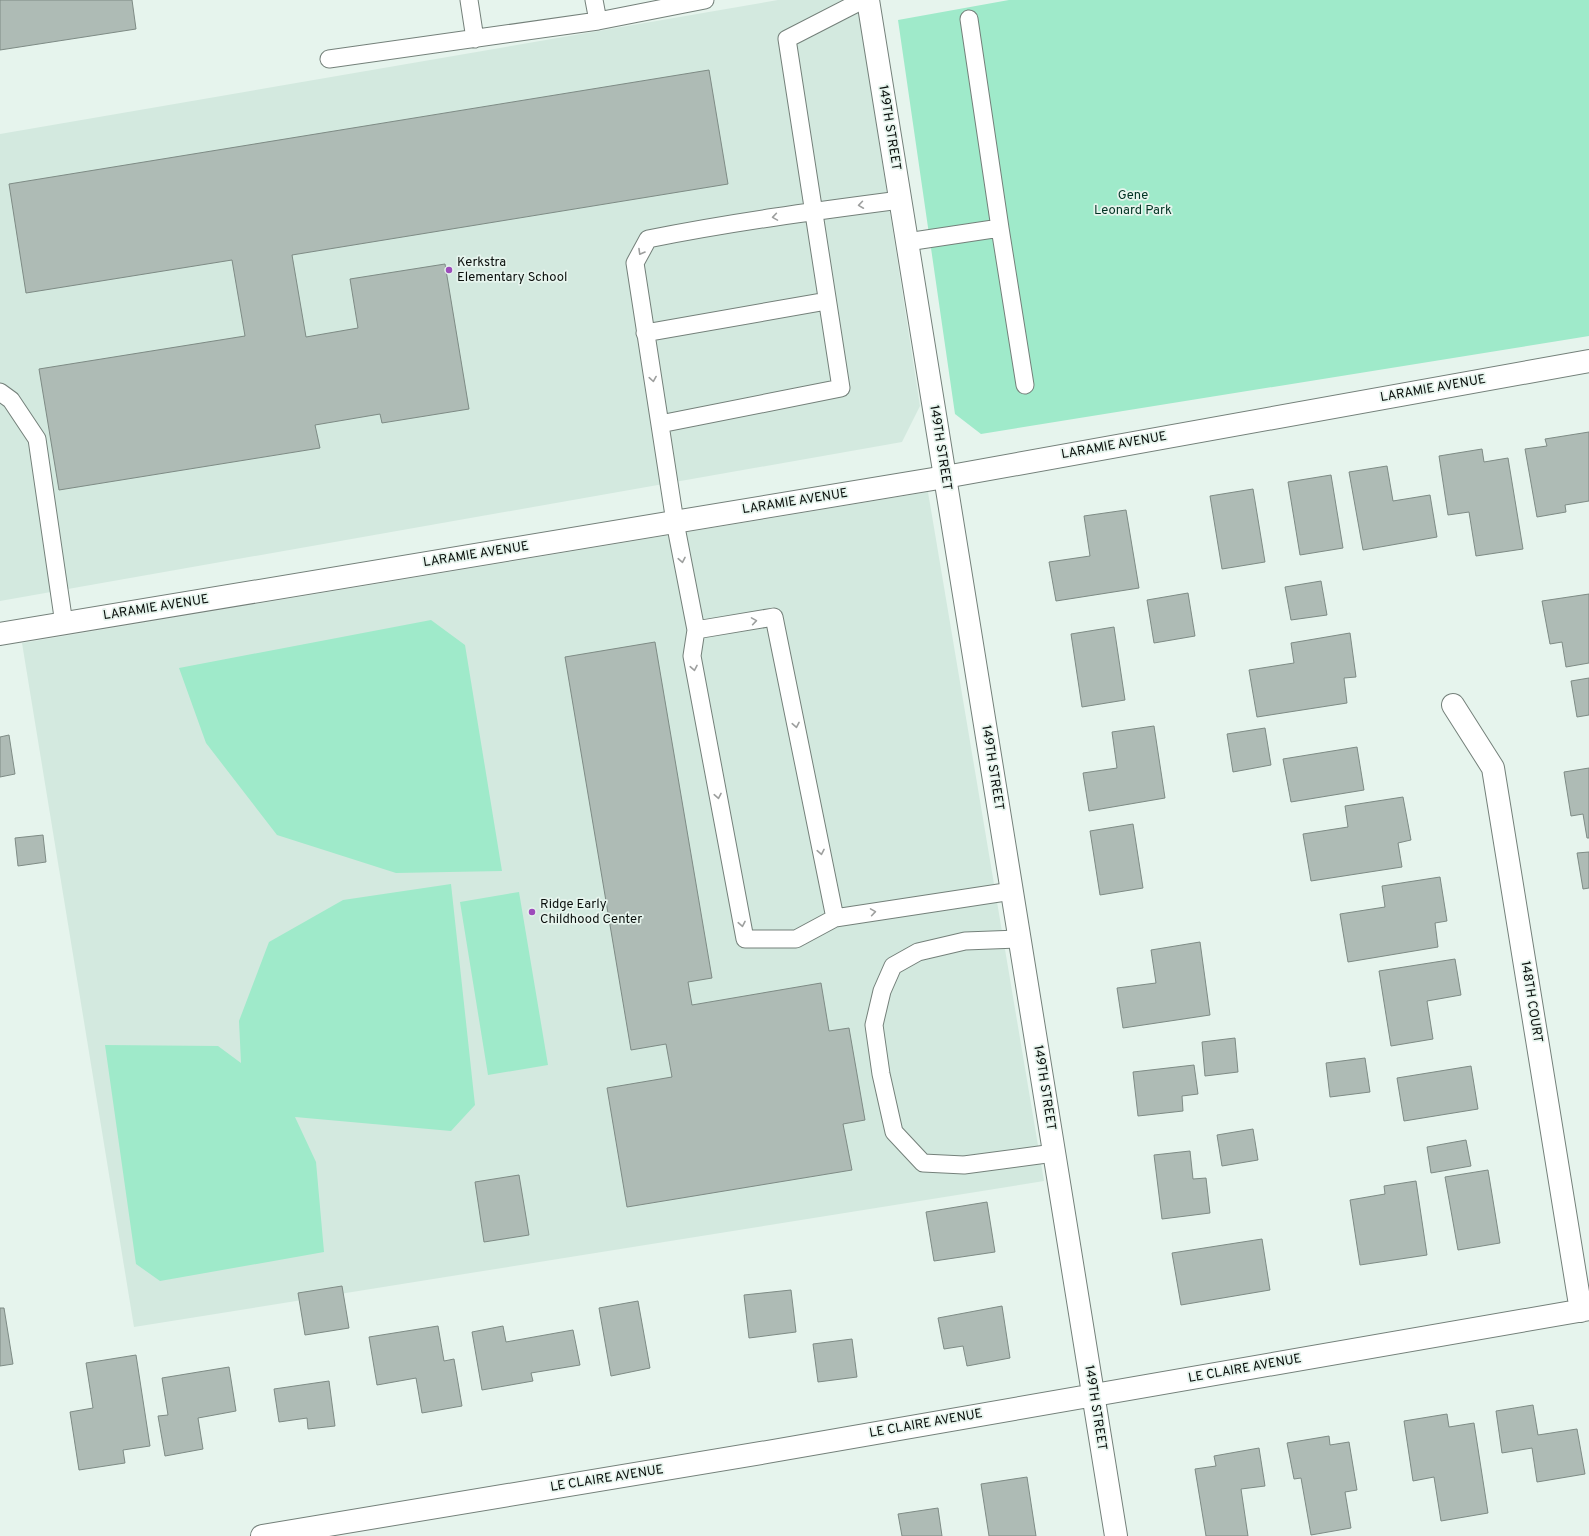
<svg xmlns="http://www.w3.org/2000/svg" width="1589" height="1536" font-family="Overpass,sans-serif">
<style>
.built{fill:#d3e9df}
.green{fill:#9feaca}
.building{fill:#aebbb5;stroke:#7e8b85}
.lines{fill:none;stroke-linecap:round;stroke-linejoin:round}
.service-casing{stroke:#74807a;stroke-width:19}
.minor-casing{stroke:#74807a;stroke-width:24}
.tertiary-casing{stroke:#74807a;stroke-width:24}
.service{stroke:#fff;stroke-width:17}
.minor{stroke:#fff;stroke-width:22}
.tertiary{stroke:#fff;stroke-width:22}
.oneway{stroke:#9d9f9e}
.poi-dot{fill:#9d4cbb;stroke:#e6f4ed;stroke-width:1.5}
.labels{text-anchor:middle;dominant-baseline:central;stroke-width:3.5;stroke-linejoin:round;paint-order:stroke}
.street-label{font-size:13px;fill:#0a0f0c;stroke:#e6f4ed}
.park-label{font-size:13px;fill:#003323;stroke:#e6f4ed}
.poi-label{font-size:13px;fill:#0a0f0c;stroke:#e6f4ed;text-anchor:start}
</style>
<rect width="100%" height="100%" fill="#e6f4ed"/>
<path class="built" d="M778,0H857L920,406L902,442L0,601V134Z
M928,492L1044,1181L134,1327L22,643Z"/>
<path class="green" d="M1009,0H1589V336L981,434L955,414L898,20Z
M431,620L465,645L502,871L396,873L277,835L206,743L179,668Z
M451,884L475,1105L451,1131L295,1117L316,1162L324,1252L160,1281L136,1264L105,1045L218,1046L241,1063L239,1021L269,942L343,900Z
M519,892L548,1065L488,1075L460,902Z"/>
<path class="building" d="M0,0H132L136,29L0,50Z
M709,70L728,184L292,255L306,337L358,328L350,279L445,264L469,409L382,423L380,414L315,425L320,448L59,490L39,369L245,336L232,260L26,293L9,184Z
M1589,432V501L1565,505L1566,512L1537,517L1525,449L1547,446L1545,439Z
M1482,449L1484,462L1508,458L1523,549L1476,556L1469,512L1448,515L1439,456Z
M1387,466L1393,501L1430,495L1437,537L1363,550L1349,472Z
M1331,475L1343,548L1300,555L1288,482Z
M1253,489L1265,562L1222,569L1210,496Z
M1126,510L1139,588L1056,601L1049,562L1090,556L1084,516Z
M1321,581L1327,615L1291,620L1285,587Z
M1188,593L1195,636L1154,643L1147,600Z
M1589,594V663L1566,667L1562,642L1550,644L1542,601Z
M1114,627L1125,700L1082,707L1071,634Z
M1350,633L1356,677L1344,678L1347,703L1257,717L1249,670L1294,663L1291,643Z
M655,642L712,978L688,982L692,1005L821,983L829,1031L849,1028L865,1120L843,1124L852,1170L627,1207L607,1088L672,1077L666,1044L631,1050L565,657Z
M1589,678V715L1577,717L1571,681Z
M1154,726L1165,798L1089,811L1083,773L1117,768L1112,732Z
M1265,728L1271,765L1233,772L1227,734Z
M9,735L15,774L0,777V737Z
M1357,747L1364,790L1291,802L1283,759Z
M1589,768V838H1587L1583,814L1571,816L1564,772Z
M1403,797L1411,840L1398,843L1402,867L1311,881L1303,834L1348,827L1345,806Z
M1133,824L1143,888L1100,895L1090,831Z
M43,835L46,862L18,866L15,838Z
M1589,852V888L1583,889L1577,853Z
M1440,877L1447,921L1435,923L1438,947L1348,962L1340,914L1385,907L1382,886Z
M1200,942L1210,1015L1123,1028L1117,988L1156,983L1151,950Z
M1455,959L1461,995L1427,1001L1433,1039L1391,1046L1379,971Z
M1235,1038L1238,1072L1205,1076L1202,1042Z
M1365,1058L1370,1092L1330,1097L1326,1063Z
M1194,1065L1198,1094L1182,1096L1183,1111L1138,1116L1133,1072Z
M1471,1066L1478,1109L1404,1121L1397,1078Z
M1253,1129L1258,1160L1222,1166L1217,1135Z
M1466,1140L1471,1166L1431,1173L1427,1147Z
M1190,1151L1193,1179L1206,1178L1210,1213L1162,1219L1154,1155Z
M1488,1170L1500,1243L1458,1250L1445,1177Z
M519,1175L529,1235L484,1242L475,1182Z
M1416,1181L1427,1255L1360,1265L1350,1200L1385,1194L1384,1186Z
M987,1202L995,1252L934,1261L926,1212Z
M1262,1239L1270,1290L1181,1305L1172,1253Z
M342,1286L349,1328L305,1335L298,1293Z
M791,1290L796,1332L749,1338L744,1295Z
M638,1301L650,1368L611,1376L599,1308Z
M1002,1306L1010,1358L967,1366L963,1346L944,1349L938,1318Z
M0,1308H4L13,1364L0,1366Z
M438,1326L444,1361L454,1359L462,1406L422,1413L416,1378L377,1385L369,1337Z
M503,1326L506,1342L573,1330L580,1365L531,1373L533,1381L482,1390L472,1332Z
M852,1339L857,1377L818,1382L813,1344Z
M136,1355L150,1446L123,1450L125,1463L79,1470L70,1412L93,1408L86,1363Z
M229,1367L236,1411L198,1418L203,1449L165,1456L158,1416L168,1415L162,1378Z
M329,1381L335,1426L308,1429L307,1418L279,1422L274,1389Z
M1533,1405L1538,1435L1577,1429L1585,1474L1537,1482L1532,1448L1502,1453L1496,1411Z
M1447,1414L1449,1427L1474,1423L1488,1513L1441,1521L1434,1477L1413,1481L1404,1421Z
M1329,1436L1330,1445L1349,1442L1357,1490L1345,1492L1351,1528L1311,1535L1301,1478L1294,1479L1287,1443Z
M1259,1448L1265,1486L1241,1489L1248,1536H1206L1195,1469L1216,1466L1214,1456Z
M1027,1477L1036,1536H989L981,1484Z
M938,1508L942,1536H902L898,1514Z"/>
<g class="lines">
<defs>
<path id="service" d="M469,0L475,39
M594,0L598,21
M969,19L1000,228
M329,59L598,21L705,0
M907,242L1000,228L1025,385
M645,333L827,301
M0,392L11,400L37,439L64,624
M660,424L841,388L787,39L863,0
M696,630L692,656L745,939H796L835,918L1012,891
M835,918L774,617L696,630L675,522L635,263L648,239C732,222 816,211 900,200
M1020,939L965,941L918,952L893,966L882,991L874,1025L881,1074L894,1132L923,1163L964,1165L1054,1153"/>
<path id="minor" d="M868,0L1116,1536
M1453,705L1493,768L1581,1311
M262,1536L767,1452L1589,1309"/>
<path id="tertiary" d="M0,634L945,477L1589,361"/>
</defs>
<use href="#service" class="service-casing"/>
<use href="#minor" class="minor-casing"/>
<use href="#tertiary" class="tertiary-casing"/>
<use href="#service" class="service"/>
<use href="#minor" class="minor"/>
<use href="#tertiary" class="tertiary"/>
</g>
<defs><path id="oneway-chevron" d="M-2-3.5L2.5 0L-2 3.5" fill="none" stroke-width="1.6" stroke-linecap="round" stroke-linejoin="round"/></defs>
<g class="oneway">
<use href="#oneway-chevron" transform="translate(861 205) rotate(172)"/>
<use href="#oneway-chevron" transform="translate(775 217) rotate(171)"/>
<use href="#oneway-chevron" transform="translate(641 252) rotate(120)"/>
<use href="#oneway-chevron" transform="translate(653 379) rotate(81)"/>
<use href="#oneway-chevron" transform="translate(682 560) rotate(79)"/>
<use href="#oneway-chevron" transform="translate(754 621) rotate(-9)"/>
<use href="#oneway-chevron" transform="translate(694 668) rotate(79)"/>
<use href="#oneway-chevron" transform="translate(796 725) rotate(79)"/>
<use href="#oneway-chevron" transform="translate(718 796) rotate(79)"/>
<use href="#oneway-chevron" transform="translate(821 852) rotate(79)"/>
<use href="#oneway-chevron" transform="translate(873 912) rotate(-9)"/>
<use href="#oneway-chevron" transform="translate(742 924) rotate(79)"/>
</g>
<g class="poi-dot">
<circle cx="449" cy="270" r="4"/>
<circle cx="532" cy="912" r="4"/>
</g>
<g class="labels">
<g class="street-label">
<text transform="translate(889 128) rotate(81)">149TH STREET</text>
<text transform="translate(1433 389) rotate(-10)">LARAMIE AVENUE</text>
<text transform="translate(1114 446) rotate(-10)">LARAMIE AVENUE</text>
<text transform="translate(940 448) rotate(81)">149TH STREET</text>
<text transform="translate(795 502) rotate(-9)">LARAMIE AVENUE</text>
<text transform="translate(476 555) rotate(-9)">LARAMIE AVENUE</text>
<text transform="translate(156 608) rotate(-9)">LARAMIE AVENUE</text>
<text transform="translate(992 768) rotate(81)">149TH STREET</text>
<text transform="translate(1531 1002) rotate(81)">148TH COURT</text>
<text transform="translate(1044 1088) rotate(81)">149TH STREET</text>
<text transform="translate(1245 1369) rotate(-10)">LE CLAIRE AVENUE</text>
<text transform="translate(1095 1408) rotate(81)">149TH STREET</text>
<text transform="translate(926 1424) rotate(-10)">LE CLAIRE AVENUE</text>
<text transform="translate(607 1479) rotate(-9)">LE CLAIRE AVENUE</text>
</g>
<g class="park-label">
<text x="1133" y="196">Gene<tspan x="1133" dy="15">Leonard Park</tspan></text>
</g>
<g class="poi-label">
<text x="457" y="263">Kerkstra<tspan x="457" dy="15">Elementary School</tspan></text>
<text x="540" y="905">Ridge Early<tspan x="540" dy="15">Childhood Center</tspan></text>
</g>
</g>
</svg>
